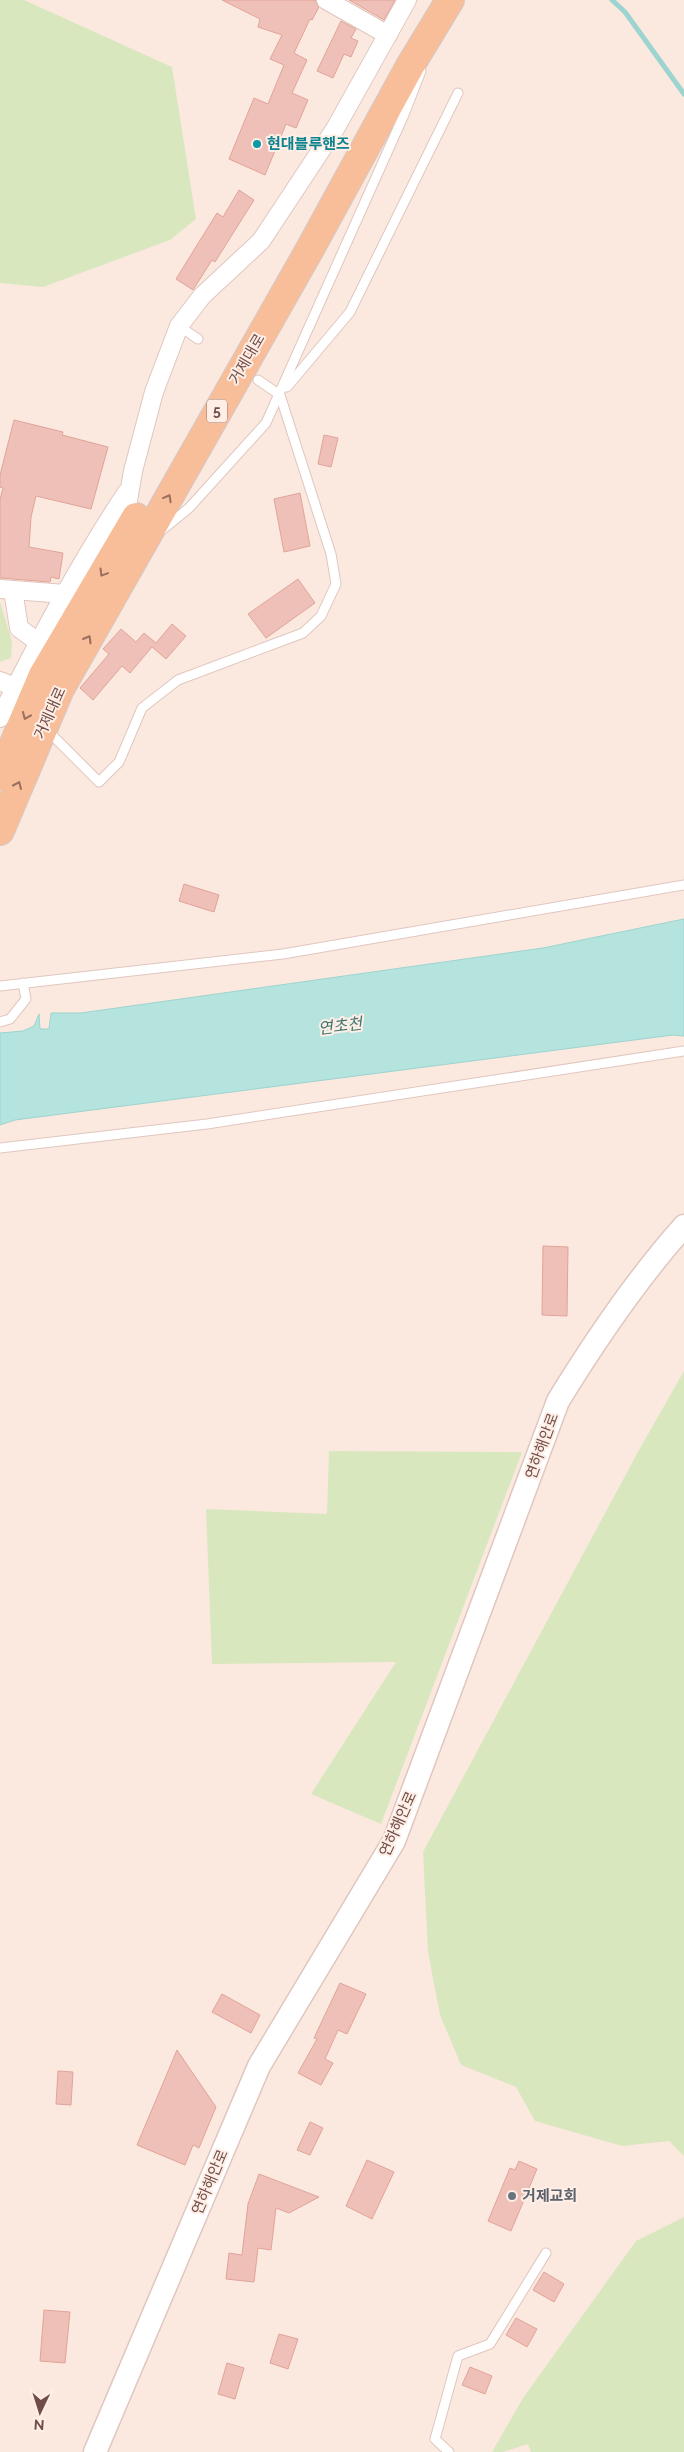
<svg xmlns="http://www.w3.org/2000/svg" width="684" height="2452" font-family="Raleway,'Noto Sans KR',sans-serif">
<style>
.green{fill:#d9e7bf}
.water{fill:#b5e3de;stroke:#9cd4cf}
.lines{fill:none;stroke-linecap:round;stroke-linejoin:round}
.stream{stroke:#9cd4cf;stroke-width:5}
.building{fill:#efc0b8;stroke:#e1a399}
.service-casing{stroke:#e0c6bf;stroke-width:11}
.minor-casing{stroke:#e0c6bf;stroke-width:20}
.tertiary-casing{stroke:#e0c6bf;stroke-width:25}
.primary-casing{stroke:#d4cac8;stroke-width:30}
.service{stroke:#fff;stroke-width:9}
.minor{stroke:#fff;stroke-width:18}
.tertiary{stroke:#fff;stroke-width:22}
.primary{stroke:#f8bd99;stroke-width:28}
.oneway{stroke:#996f60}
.culture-dot{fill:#0f9aa8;stroke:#feeee5;stroke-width:2}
.worship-dot{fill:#6b7280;stroke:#feeee5;stroke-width:2}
.labels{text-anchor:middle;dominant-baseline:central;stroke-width:4;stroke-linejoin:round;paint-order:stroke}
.shield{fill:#feeee5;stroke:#9b7d77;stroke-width:1}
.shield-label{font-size:14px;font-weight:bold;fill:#704d48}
.culture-label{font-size:15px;font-weight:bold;fill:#0d838f;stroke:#feeee5;text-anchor:start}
.street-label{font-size:15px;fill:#704d48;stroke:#feeee5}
.worship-label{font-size:15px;font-weight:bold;fill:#5b616d;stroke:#feeee5;text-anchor:start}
.water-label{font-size:16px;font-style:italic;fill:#3d7671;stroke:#feeee5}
</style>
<rect width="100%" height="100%" fill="#fbe9df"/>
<path class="green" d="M0,0H24L172,67L196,219L170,240L43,287L0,283Z
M0,602L12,642L11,658L0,662Z
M684,1371V2156L669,2141L622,2146L535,2121L516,2087L461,2065L440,2015L428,1952L423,1852L639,1450Z
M329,1451L522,1452L381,1824L311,1794L396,1662L212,1664L206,1509L327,1514Z
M684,2217V2452H531L528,2444L503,2452H492L523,2398L636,2241Z"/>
<path class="water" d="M684,919V1036L673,1035L15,1120L0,1125V1033L23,1031L34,1026L39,1014L40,1029H49L51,1013H81L543,948Z"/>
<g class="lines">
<path class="stream" d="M612,0L625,12L684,94"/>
</g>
<path class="building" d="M222,0H315L319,7L312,20L310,19L294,53L307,60L292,93L308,100L296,128L286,124L265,175L229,159L254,98L268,104L284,65L270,59L282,35L258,27L260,19Z
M349,0H395L384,20Z
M341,21L356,29L351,38L358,41L351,57L344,54L333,78L317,71Z
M239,190L254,200L215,262L212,260L193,290L176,279L217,213L223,217Z
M14,420L63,432L62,435L108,447L91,509L36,496L31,517L29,547L63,553L59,579L51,577L50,582L0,578V499L3,488L0,487V475Z
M324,435L338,438L331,467L318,464Z
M300,493L310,546L284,552L274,499Z
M298,579L315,603L266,638L248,614Z
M172,624L186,636L166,659L152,647L130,673L122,666L93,700L80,688L109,654L103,649L121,629L136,642L144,633L156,643Z
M184,884L219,895L214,912L179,901Z
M543,1246L568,1247L567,1316L542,1315Z
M340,1983L366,1994L347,2034L338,2030L325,2059L333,2063L321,2085L298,2073L317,2039L314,2038Z
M222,1994L260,2015L251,2033L212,2012Z
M177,2050L216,2107L199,2148L193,2145L185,2165L137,2145Z
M58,2071L73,2072L71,2105L56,2104Z
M310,2122L323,2128L310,2155L297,2150Z
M367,2160L394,2172L372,2219L346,2206Z
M519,2161L537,2169L511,2231L488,2221L510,2168L515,2170Z
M259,2174L319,2197L289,2213L276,2208L271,2250L258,2248L254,2282L226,2279L229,2253L242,2255L248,2204Z
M544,2272L564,2284L554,2302L533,2290Z
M44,2310L70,2312L65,2363L40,2361Z
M516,2318L537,2329L527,2347L506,2335Z
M279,2334L298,2339L288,2369L270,2363Z
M227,2363L244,2368L235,2399L218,2394Z
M470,2367L492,2376L485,2394L462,2385Z"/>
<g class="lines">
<defs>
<path id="service" d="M179,326L198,339
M287,387L350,312L458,93
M162,530L189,508L266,423L403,117L421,71
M47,730L99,782L119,762L142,708L178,680L303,633L321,616L336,584L331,554L280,395L258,380
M0,986L283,954L684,885
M0,1022L10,1019L26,999L23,983
M0,1148L207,1124L684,1051
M449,2452L435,2439L458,2356L490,2344L546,2253"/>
<path id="minor" d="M326,0L388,35
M123,530L133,471L154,392L179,326L202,296L261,241L335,129L407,0
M0,589L65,594
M13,590L19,628L38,642
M0,681L15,687
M0,718C39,640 79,564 127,492"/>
<path id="tertiary" d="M95,2452L259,2066L394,1841L558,1401C596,1339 636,1280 684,1226"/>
<path id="primary" d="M0,776L43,675L136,517
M0,831L60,689L310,249L410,66L450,0"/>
</defs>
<use href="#service" class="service-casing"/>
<use href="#minor" class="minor-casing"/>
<use href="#tertiary" class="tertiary-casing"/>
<use href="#primary" class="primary-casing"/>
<use href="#service" class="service"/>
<use href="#minor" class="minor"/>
<use href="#tertiary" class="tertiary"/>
<use href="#primary" class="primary"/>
</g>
<defs><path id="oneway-chevron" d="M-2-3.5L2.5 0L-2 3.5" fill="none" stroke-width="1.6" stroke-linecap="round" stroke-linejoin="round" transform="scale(1.25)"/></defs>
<g class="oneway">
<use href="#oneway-chevron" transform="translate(168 498) rotate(-61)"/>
<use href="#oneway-chevron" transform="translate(103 573) rotate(121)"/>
<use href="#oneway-chevron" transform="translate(88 639) rotate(-60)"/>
<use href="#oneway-chevron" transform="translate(26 716) rotate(113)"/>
<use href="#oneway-chevron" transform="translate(18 785) rotate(-66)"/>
</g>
<circle class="culture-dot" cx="257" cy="144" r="5"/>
<circle class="worship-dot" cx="512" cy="2196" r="5"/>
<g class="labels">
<rect class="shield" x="207" y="399.5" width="20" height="23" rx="4"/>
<g class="shield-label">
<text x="217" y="411">5</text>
</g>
<g class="culture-label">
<text x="267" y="144">현대블루핸즈</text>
</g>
<g class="street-label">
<text transform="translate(247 359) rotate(-60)">거제대로</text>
<text transform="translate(50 713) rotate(-66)">거제대로</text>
<text transform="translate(542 1446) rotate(-70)">연하해안로</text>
<text transform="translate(398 1824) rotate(-66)">연하해안로</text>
<text transform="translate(210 2182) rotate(-67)">연하해안로</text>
</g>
<g class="worship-label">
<text x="522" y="2196">거제교회</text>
</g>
<g class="water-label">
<text transform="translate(340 1026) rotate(-7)">연초천</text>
</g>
</g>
<g transform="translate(40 2412) rotate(184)" stroke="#feeee5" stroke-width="4" paint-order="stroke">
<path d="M0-4L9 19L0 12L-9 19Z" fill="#704d48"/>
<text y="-8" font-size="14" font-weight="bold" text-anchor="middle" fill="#704d48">N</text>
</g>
</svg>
